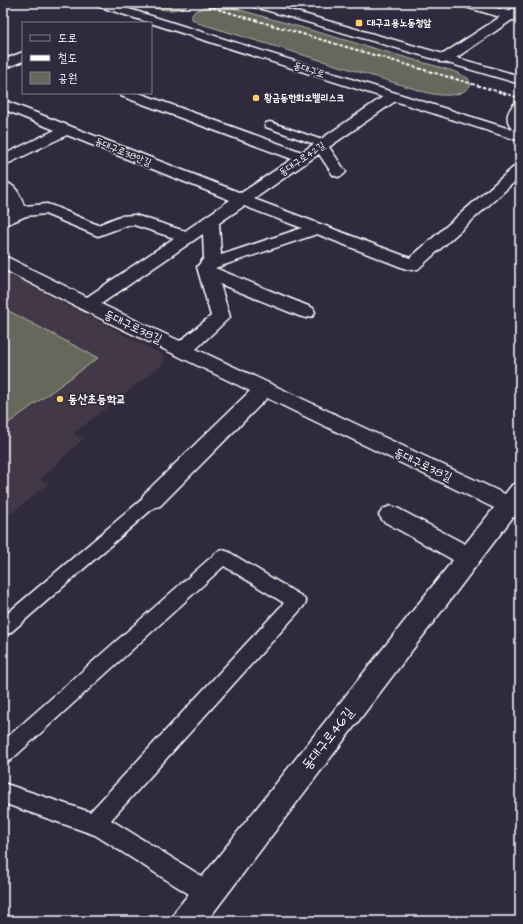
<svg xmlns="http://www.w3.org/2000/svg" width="523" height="924" font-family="'Architects Daughter','Poor Story',sans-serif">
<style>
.built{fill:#423946}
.green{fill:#65685a;stroke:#b2b4ac}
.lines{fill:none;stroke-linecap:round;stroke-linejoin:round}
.lane-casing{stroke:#fff;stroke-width:3}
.street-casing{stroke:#fff;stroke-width:3}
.secondary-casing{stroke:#fff;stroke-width:3}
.lane{fill:#2f2a3d;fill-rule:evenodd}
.street{fill:#2f2a3d;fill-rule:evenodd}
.secondary{fill:#2f2a3d;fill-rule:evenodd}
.rail{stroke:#fff;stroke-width:2;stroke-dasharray:3.5 2;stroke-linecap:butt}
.poi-dot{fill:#ffd166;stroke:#2f2a3d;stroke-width:1.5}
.labels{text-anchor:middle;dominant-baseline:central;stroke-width:3.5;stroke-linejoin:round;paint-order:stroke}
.far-poi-label{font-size:10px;font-weight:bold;fill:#fff;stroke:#2f2a3d;text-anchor:start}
.far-street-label{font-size:10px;fill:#fff;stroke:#2f2a3d}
.street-label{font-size:12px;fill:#fff;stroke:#2f2a3d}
.poi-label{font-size:12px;font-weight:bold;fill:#fff;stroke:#2f2a3d;text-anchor:start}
.near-street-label{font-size:14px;fill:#fff;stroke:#2f2a3d}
</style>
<rect width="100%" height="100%" fill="#2f2a3d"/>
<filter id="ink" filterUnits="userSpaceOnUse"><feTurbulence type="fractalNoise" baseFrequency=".025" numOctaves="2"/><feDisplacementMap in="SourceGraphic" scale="8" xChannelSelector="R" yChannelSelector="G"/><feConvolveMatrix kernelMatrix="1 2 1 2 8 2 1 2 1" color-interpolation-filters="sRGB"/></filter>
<g filter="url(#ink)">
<path class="built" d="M3,271L163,355V364L73,434L83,439L40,480L49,483L3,520Z"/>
<path class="green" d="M136,3H191C175,16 153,8 136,3Z
M219,6L230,7L453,71L468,78L471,84C464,98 441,96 428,93L198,23L192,19V15L195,11L202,8Z
M3,308L98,358L3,427Z"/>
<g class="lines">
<defs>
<path id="lane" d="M270,122L328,142L329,144L324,147L320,146L266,127L265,125L266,123Z
M152,494L158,496L160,500L158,504L10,633L3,636V617L146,496Z
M223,550L229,552L303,597L306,602L303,607L111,820L216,885L220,893L216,901L208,905L200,901L95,835L3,803V783L90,812L284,603L224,566L10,761L3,764V741L217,552Z"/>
<path id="street" d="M457,3H476L508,11L520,5V21L512,20L450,62H440L439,59L440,56L500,17L459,5Z
M23,52V61L3,69V60Z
M119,93H139L302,152L387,94L392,93L397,94L399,97L397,100L329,147L346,172L343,175L338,177L333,175L319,154L254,199L410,258L515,166L520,164V177L418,269L412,270L406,269L317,234L215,268L313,308L315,312L313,316L306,318L299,316L220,284L230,317L196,349L505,494L512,485L520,483V520L513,517L207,921H171L176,910L453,560L383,521L379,515L383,509L391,506L399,509L465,544L494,508L267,398L160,506L152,508L144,506L141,500L144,494L250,391L81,309L3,269V257L9,258L87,297L174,238L134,225H128L98,236L45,214L26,216L3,226V214L9,211L3,194V181C16,185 20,194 24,206L47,204L53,206L98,225L120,216L135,215L185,231L230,200L67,135L3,166V155L55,130L3,109V100L241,193L292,159L121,96ZM244,206L302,228L221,255L219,223ZM203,234L204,258L197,267L211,316L180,341L101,304Z"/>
<path id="secondary" d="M92,3H110L513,130C505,120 506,113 515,103L520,102V141L94,5Z
M246,3H265L520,76V84L248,5Z"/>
</defs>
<use href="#lane" class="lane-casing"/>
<use href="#street" class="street-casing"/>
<use href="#secondary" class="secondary-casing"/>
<use href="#lane" class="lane"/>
<use href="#street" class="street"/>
<use href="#secondary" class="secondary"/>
<path class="rail" d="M197,3L520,98"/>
</g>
</g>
<g class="poi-dot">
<rect x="355" y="19" width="8" height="8" rx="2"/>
<circle cx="256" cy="98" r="4"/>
<circle cx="60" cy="399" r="4"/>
</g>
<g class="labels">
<g class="far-poi-label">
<text x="367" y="23">대구고용노동청앞</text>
<text x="264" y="98">황금동한화오벨리스크</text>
</g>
<g class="far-street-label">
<text transform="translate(309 70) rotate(18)">동대구로</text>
<text transform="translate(123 152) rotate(22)">동대구로38안길</text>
<text transform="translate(302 159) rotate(-34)">동대구로42길</text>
</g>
<g class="street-label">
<text transform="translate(133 327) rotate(25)">동대구로38길</text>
<text transform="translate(423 465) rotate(25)">동대구로38길</text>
</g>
<g class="poi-label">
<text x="68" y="399">동산초등학교</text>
</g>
<g class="near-street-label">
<text transform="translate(328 739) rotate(-52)">동대구로46길</text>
</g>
</g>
<rect width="523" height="924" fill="none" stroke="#2f2a3d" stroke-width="16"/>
<rect x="8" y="8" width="507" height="908" fill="none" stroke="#fff" stroke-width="1.5" filter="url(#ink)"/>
<rect x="22" y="22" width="130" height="72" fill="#2f2a3d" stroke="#827f8b"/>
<rect x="30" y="35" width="20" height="6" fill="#2f2a3d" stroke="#827f8b"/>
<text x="58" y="42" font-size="12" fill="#ffffff">도로</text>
<rect x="30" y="55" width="20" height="6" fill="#ffffff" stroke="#827f8b"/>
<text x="58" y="62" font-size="12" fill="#ffffff">철도</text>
<rect x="30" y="72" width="20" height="12" fill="#65685a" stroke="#827f8b"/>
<text x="58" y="82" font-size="12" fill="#ffffff">공원</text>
</svg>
